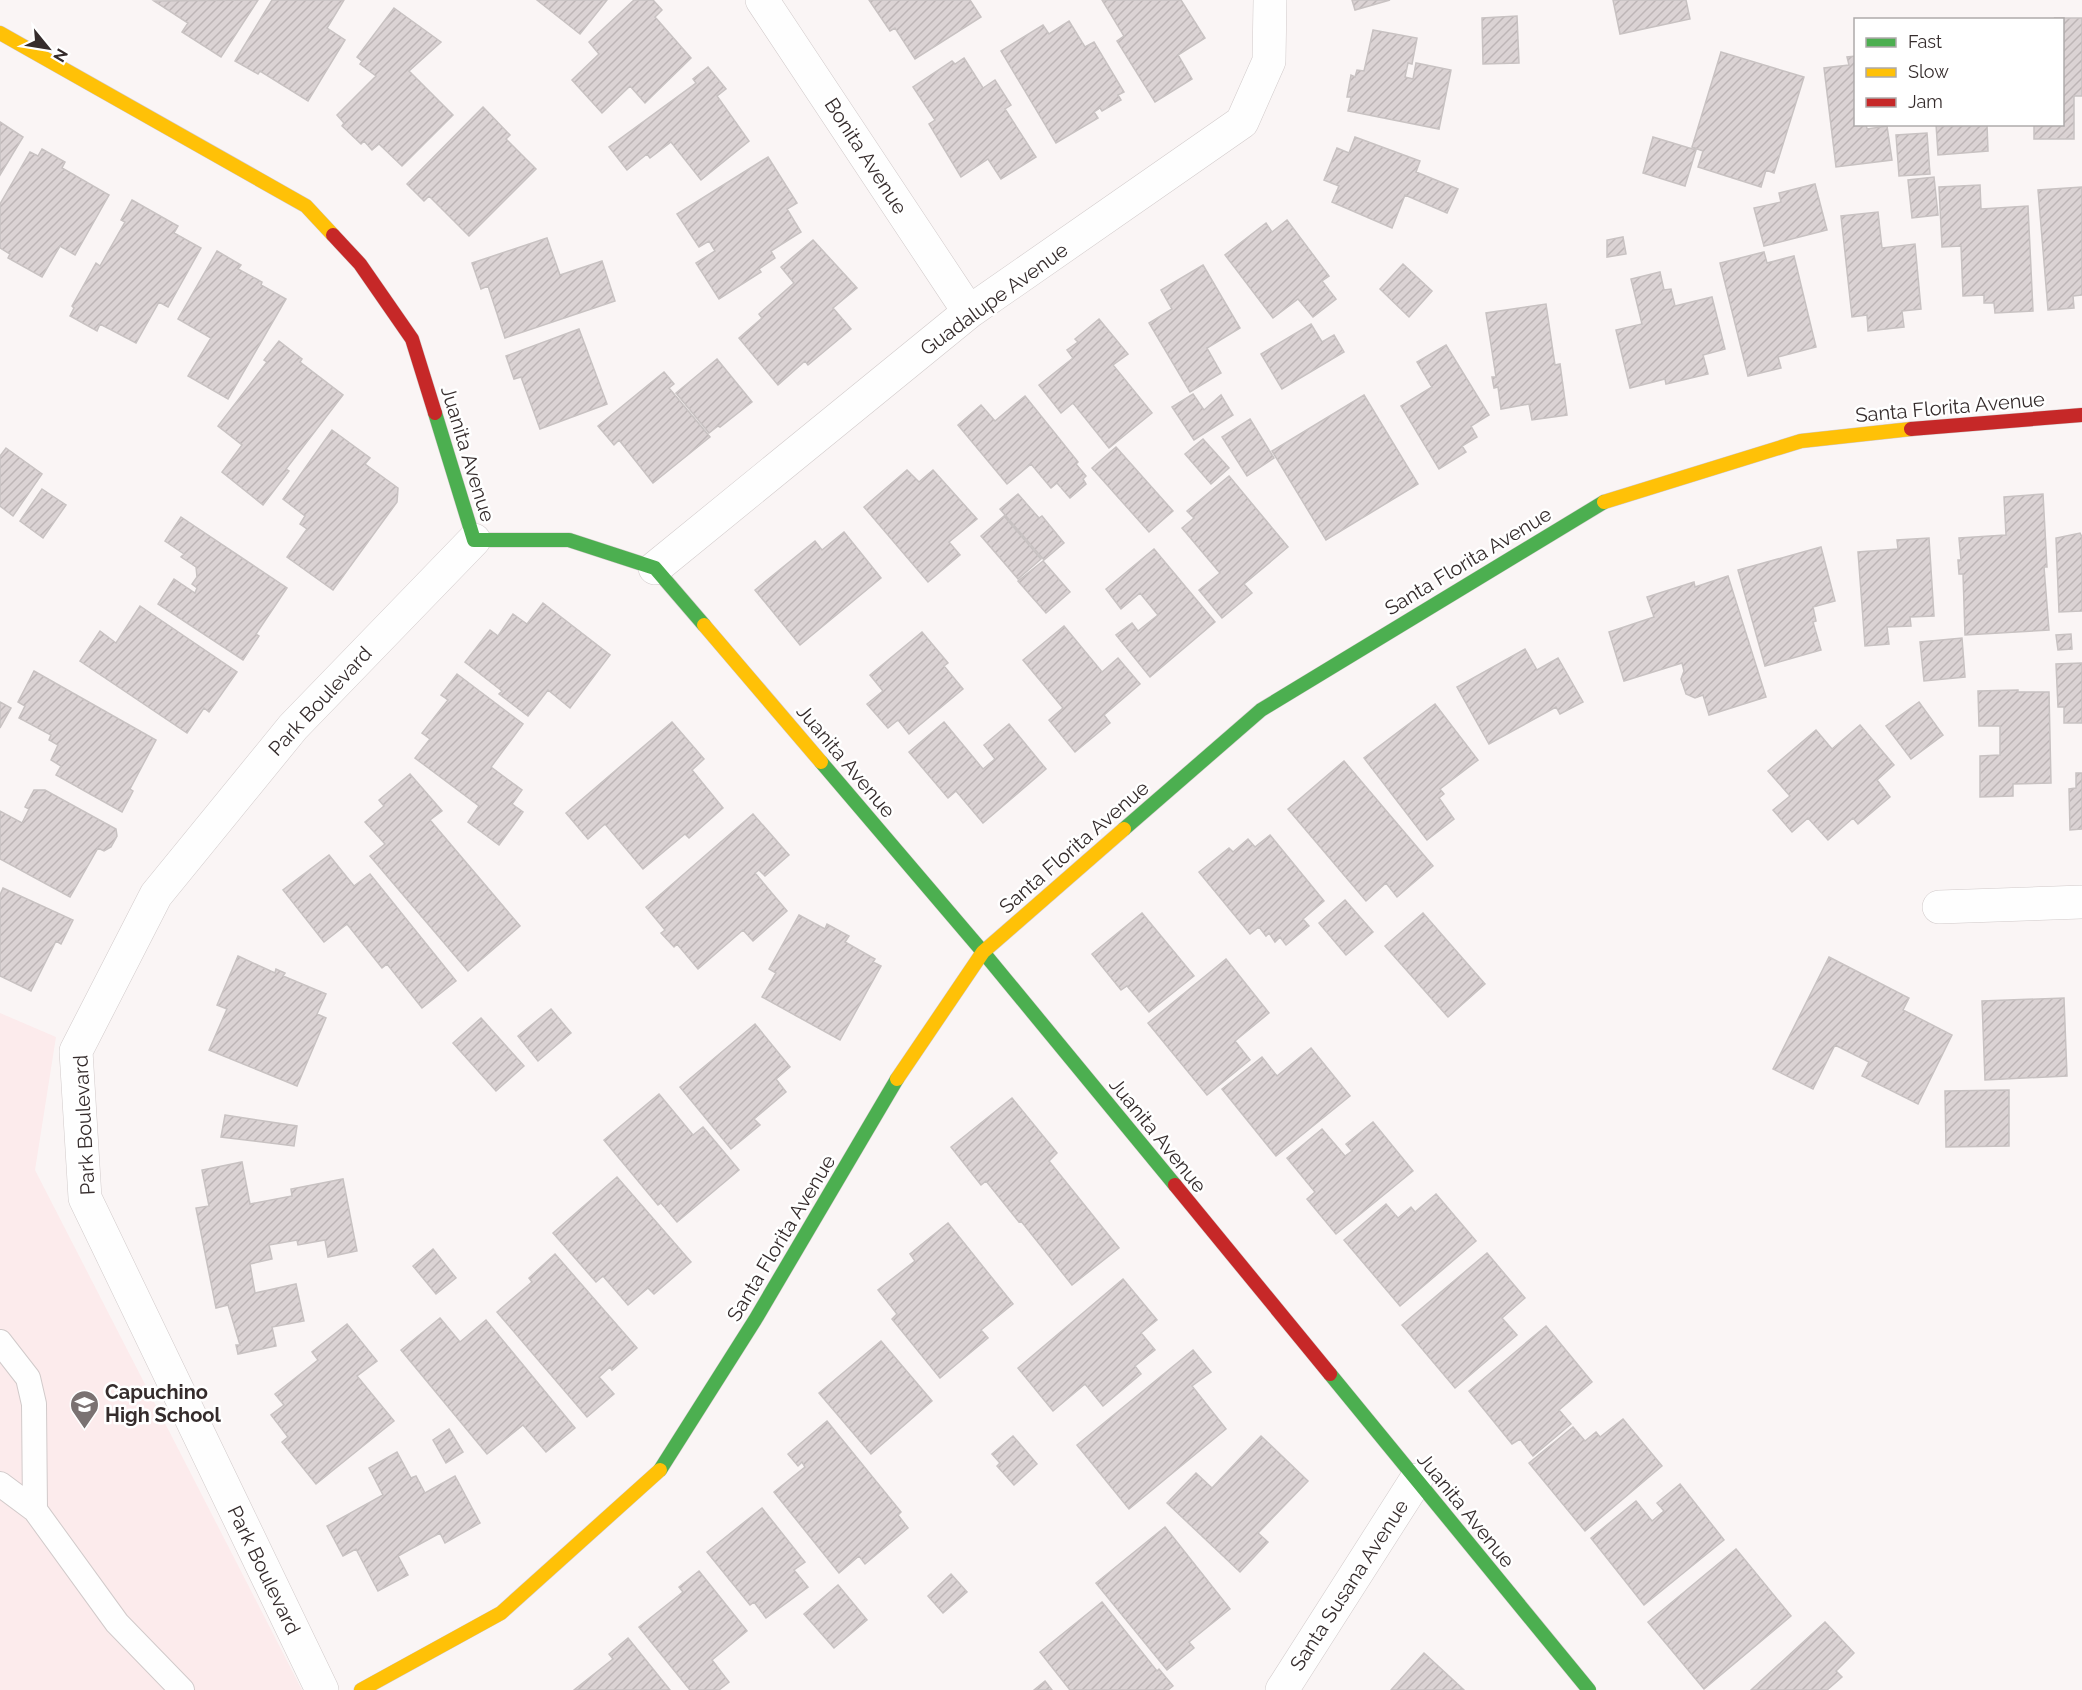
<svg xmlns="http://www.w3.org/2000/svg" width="2082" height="1690" font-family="Raleway,sans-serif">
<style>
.built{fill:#fcebec}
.building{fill:url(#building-hatch);stroke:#c8c2c2;stroke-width:1.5}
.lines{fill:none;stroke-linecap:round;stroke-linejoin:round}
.lane-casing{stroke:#d1caca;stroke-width:26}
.street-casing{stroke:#d1caca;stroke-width:34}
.fast-casing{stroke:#d1caca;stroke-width:15}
.slow-casing{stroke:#d1caca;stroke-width:15}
.jam-casing{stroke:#d1caca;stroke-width:15}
.lane{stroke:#fefefe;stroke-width:24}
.street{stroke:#fefefe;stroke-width:33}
.fast{stroke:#4caf50;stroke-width:14}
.slow{stroke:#ffc107;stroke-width:14}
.jam{stroke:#c62828;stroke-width:14}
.labels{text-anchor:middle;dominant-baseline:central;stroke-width:5;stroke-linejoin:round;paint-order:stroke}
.street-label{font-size:20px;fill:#352c2c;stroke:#fff}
.poi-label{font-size:20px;font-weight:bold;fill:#352c2c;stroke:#fff;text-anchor:start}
</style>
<defs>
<pattern id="building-hatch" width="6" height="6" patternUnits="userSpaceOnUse" patternTransform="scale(1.5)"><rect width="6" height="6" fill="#dbd3d4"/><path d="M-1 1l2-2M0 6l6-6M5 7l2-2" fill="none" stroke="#bdb5b6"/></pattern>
</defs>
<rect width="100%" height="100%" fill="#faf5f5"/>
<path class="built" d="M0,1013L56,1037L35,1170L302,1690H0Z"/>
<path class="building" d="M258,0L221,57L182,32L188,23L154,1Z
M272,0H344L327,28L345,40L308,101L260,71L258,74L235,61Z
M537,0H607L580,34Z
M634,0H653L662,10L655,17L691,58L645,103L630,86L602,113L572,80L599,54L589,42Z
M869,0H970L981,17L915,59L895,28L890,31Z
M1102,0H1181L1205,38L1178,55L1192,79L1155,102L1117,41L1124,36Z
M1352,0H1390L1355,10Z
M1613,0H1686L1690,19L1620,34Z
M394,8L441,42L409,71L453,115L402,166L379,144L372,150L364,141L361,144L342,126L344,123L337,115L376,76L360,64L362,61L357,57Z
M1517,16L1519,63L1483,64L1482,18Z
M2054,18H2082V96H2074V139H2034V124H2062V20Z
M1069,21L1085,47L1094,42L1124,92L1118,95L1121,100L1102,111L1100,108L1094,112L1098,118L1056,143L1001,51L1043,25L1049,34Z
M1373,30L1417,38L1412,64L1408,63L1405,77L1413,79L1416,63L1451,70L1439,129L1348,111L1351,97H1347L1351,75L1355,77L1357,70L1364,71Z
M1721,52L1804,77L1774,173L1766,170L1761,187L1698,167L1703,151L1692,147Z
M1856,56V124H1866L1867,129L1887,126L1892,160L1836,167L1824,68L1849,65L1847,57Z
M964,58L983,88L995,80L1011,105L1005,109L1036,157L1001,179L988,159L961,177L929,124L935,120L913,87L952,61L955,64Z
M708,67L726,89L717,96L749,141L701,180L671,142L650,158L647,154L627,170L609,147L696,83L693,79Z
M483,107L510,135L506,139L536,169L469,236L429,196L424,201L407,184Z
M0,122L23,137L0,175Z
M1936,124H1987L1988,151L1938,155Z
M1927,133L1930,174L1899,176L1896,135Z
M1355,137L1420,161L1416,172L1458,189L1447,213L1405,195L1392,228L1332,202L1339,186L1324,180L1337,148L1349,153Z
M1653,137L1696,150L1685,186L1643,173Z
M42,149L65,162L62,168L109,195L75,255L60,246L42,277L8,258L10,254L0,248V204L30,152L38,156Z
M768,157L797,203L787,209L801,232L771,251L775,258L759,269L761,272L719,299L696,263L715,251L709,241L699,247L677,214Z
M1934,177L1938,215L1912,218L1908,180Z
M1815,184L1827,230L1764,246L1754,208L1781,202L1779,193Z
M1980,185L1981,209L2028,206L2033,311L1995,313L1994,303H1984V295L1963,296L1961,246L1942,247L1939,187Z
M2082,187V295L2073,296L2074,308L2048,310L2038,190Z
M132,200L178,226L174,233L201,248L168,307L159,302L136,343L100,324L97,331L70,316L74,308L72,306L96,263L100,266L125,222L121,220Z
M1878,212L1882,248L1915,244L1921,309L1902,311L1904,327L1868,331L1867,315L1852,317L1841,216Z
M1287,220L1329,276L1322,281L1336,299L1313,317L1298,299L1273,318L1225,255L1266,223L1272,232Z
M1623,237L1626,254L1607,257V240Z
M547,238L560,275L602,261L615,301L505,338L488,286L481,289L472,263Z
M813,240L857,288L833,308L851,329L808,365L805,361L778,385L739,338L762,318L759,314L794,283L781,267Z
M217,251L241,265L238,269L262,282L261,285L286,299L228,399L188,376L211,338L178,319Z
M1764,252L1767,263L1794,256L1816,347L1778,357L1781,368L1748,376L1720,263Z
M1403,264L1432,291L1409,317L1380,289Z
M1203,265L1240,328L1207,348L1221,373L1190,392L1149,323L1172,309L1161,290Z
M1660,272L1664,290L1671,289L1675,306L1712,297L1725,349L1703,355L1708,374L1666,384L1665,379L1630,388L1616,330L1642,324L1631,279Z
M1546,304L1555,365L1560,364L1567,415L1532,420L1529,404L1501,409L1498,387L1494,388L1492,377H1496L1486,313Z
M1099,319L1128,354L1113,365L1152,413L1109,448L1073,403L1061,413L1039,385L1073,358L1067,350L1078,342L1075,339Z
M1311,324L1322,342L1334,335L1344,352L1282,389L1261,354Z
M579,329L607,404L540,429L521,377L514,379L506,356Z
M279,341L302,359L300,362L343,395L286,469L289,471L263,505L222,472L242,445L218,426L267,362L264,360Z
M1446,345L1489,415L1471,426L1477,437L1462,446L1466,452L1439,469L1401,406L1432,387L1417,362Z
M717,359L752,402L720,427L718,426L709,433L676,393Z
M664,372L674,384L669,388L710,437L653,483L619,440L614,445L598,426Z
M1193,394L1204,410L1221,395L1233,415L1194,440L1172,407Z
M1364,395L1418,484L1326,540L1272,451Z
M1025,396L1078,462L1076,464L1086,476L1083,479L1086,484L1070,498L1057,483L1051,488L1031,464L1007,484L958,425L981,405L995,421Z
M1250,419L1274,458L1247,476L1222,437Z
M332,430L370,458L365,464L398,488L397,502L333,590L287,557L307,529L300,524L305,516L283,499Z
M1203,439L1229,468L1211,484L1185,454Z
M1116,447L1173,511L1149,532L1092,468Z
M6,448L42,474L13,516L0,506V456Z
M907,470L919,482L933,470L977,519L949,542L960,555L928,582L864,507Z
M1229,476L1288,547L1244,584L1252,593L1222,618L1199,590L1220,573L1182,528L1194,518L1187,511Z
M42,489L66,505L43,538L20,521Z
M1018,494L1039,518L1042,516L1064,543L1044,560L1000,509Z
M2043,494L2047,567H2044L2049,630L1965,635L1963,574H1959L1958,560H1961L1959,538L2006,535L2004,497Z
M1004,516L1041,559L1018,579L981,536Z
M181,517L287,588L256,634L259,636L243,660L158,604L174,579L195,593L197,588L192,584L197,577L196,567L181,557L184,554L165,541Z
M844,532L881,578L800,645L755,590L815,541L822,550Z
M2080,533L2082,537V611L2059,612L2056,538Z
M1929,538L1934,616L1910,617L1911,626L1887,627L1889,644L1865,646L1858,552L1898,549L1897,540Z
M1821,547L1835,601L1813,607L1816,621L1813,622L1821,650L1765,666L1738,570Z
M1154,549L1215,622L1150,677L1116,635L1132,623L1138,631L1158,615L1140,593L1121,609L1106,589Z
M1043,561L1070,592L1046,613L1018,581Z
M1728,576L1766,697L1709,715L1703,695L1695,698L1686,694L1681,679L1684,671L1682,663L1624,681L1609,632L1654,617L1647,597L1694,582L1695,587Z
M543,603L610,655L570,708L548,690L528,716L499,694L502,691L465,662L490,630L498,636L513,614L527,624Z
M140,606L237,672L209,712L204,708L187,733L80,661L100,631L116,643Z
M1064,626L1102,672L1118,658L1140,684L1104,715L1110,723L1075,752L1049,720L1063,708L1023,660Z
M922,632L948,663L944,666L963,689L909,734L898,720L888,728L867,704L883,691L870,675Z
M2071,634L2072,649L2058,650L2056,635Z
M1962,638L1965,677L1924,681L1920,642Z
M1525,649L1537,670L1558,658L1583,702L1560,714L1556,707L1489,744L1457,687Z
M2082,663V723H2064V707H2058L2056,664Z
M34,671L156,740L130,789L133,791L122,812L56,775L61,766L51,760L58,745L49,740L51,735L19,718L25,706L18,702Z
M457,674L523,724L491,767L522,790L512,804L523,812L499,845L468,822L479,806L415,758L430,739L422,733L448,700L441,695Z
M2018,690V692H2049L2051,783L2013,784V796L1980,797V756L2000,755V726H1979L1978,691Z
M0,702L11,708L0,728Z
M1919,702L1943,735L1911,759L1886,726Z
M1435,704L1478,760L1440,789L1444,794L1439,798L1454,819L1427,840L1364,758Z
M672,722L704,759L692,770L723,808L689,838L685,834L643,869L605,824L588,839L566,813Z
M944,722L983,769L995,759L984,745L1009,724L1046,769L983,823L956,791L948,798L909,752Z
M1860,725L1894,765L1877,780L1890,797L1858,824L1853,818L1828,840L1808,818L1792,832L1773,810L1790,796L1768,771L1816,730L1832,749Z
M1344,761L1433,866L1397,897L1386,883L1366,901L1288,809Z
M2076,773H2082V829L2070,830L2069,789L2076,788Z
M410,774L442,811L430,820L520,926L468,971L370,856L385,844L365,822L384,806L379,800Z
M34,790H45L116,829L117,836L111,847L104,851L98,848L70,897L0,859V811L22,823L29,809L25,807Z
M753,814L789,855L765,876L759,870L755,873L787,911L753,941L743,930L698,969L677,944L674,947L661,933L665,930L646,907Z
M1270,835L1324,901L1303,919L1309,926L1286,945L1280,937L1275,942L1269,933L1266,936L1259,927L1250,934L1199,872L1229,848L1233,852L1248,839L1255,847Z
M329,855L354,886L370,874L456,981L422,1008L387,964L382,968L347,924L324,942L283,890Z
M3,888L73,920L61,944L56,941L31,991L0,976V895Z
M1345,900L1373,932L1346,955L1319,923Z
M1142,913L1194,976L1149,1012L1127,986L1121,990L1092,954Z
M1423,913L1485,984L1448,1017L1385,946Z
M799,915L825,929L827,924L849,936L845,942L875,959L873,962L881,966L840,1040L762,997L776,973L769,969Z
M238,956L275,973L276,969L285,973L283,976L326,994L317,1014L326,1018L297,1086L209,1050L227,1009L217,1005Z
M1829,957L1909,998L1903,1010L1952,1035L1918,1104L1862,1076L1869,1062L1835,1045L1813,1089L1773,1069Z
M1226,959L1269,1013L1235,1041L1250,1060L1207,1095L1148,1023Z
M2064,998L2067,1076L1985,1080L1982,1001Z
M551,1009L571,1033L538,1061L518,1036Z
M481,1018L524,1066L496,1091L453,1043Z
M755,1024L790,1067L776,1079L786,1092L754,1119L760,1125L731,1149L680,1087Z
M1311,1048L1350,1096L1276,1156L1222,1089L1262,1057L1277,1076Z
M2009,1090V1146L1946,1147L1945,1091Z
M659,1094L693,1135L703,1127L739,1170L677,1222L661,1203L658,1205L604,1140Z
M1012,1098L1057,1153L1049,1161L1119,1248L1072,1285L1021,1221L1019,1222L986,1181L981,1185L951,1147Z
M225,1115L297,1126L294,1146L221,1137Z
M1373,1122L1413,1171L1336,1234L1307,1199L1315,1192L1287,1158L1322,1129L1345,1156L1352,1151L1346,1144Z
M242,1162L250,1204L292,1196L291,1189L343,1179L357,1251L328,1257L325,1240L298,1245L297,1240L269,1245L272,1259L250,1264L255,1293L296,1284L304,1321L272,1327L276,1346L238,1354L236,1345H240L228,1305L216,1308L196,1208L209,1206L202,1170Z
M617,1177L691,1262L654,1294L648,1288L628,1305L603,1276L596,1282L553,1233Z
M1436,1194L1476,1241L1400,1306L1344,1240L1386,1204L1398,1218L1411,1207L1415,1212Z
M948,1223L1013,1304L981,1330L988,1338L940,1378L892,1319L897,1314L878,1290L915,1261L910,1254Z
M433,1249L456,1278L436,1294L413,1266Z
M1487,1253L1525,1298L1502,1318L1517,1335L1455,1388L1402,1325Z
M555,1254L637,1348L612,1370L610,1367L599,1377L614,1394L587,1417L497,1312L532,1282L529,1278Z
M1123,1279L1157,1320L1141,1333L1155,1350L1135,1366L1141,1374L1103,1406L1085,1384L1053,1411L1018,1368Z
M440,1318L460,1342L486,1320L575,1428L546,1452L523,1425L487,1454L401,1350Z
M347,1324L377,1361L357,1376L394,1421L316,1484L282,1442L288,1437L271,1415L284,1405L275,1394L318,1360L312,1352Z
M1546,1326L1592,1382L1559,1410L1571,1424L1533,1456L1520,1439L1512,1444L1469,1391Z
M881,1341L932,1401L871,1454L819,1393Z
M1193,1350L1211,1372L1192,1386L1226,1429L1129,1509L1077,1445Z
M1623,1419L1662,1466L1585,1531L1529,1463L1573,1427L1585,1441L1596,1432L1600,1437Z
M827,1421L901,1512L898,1515L908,1528L865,1564L859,1556L839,1573L774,1492L805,1467L802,1462L798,1466L788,1454Z
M449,1429L463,1452L446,1463L433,1440Z
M1013,1436L1037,1464L1014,1485L997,1466L1000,1463L992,1454Z
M1261,1436L1308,1481L1258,1533L1268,1542L1240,1572L1167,1503L1196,1473L1212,1488Z
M397,1452L411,1478L416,1476L425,1493L455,1476L480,1523L445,1543L440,1533L398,1556L408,1575L378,1591L356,1549L343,1556L327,1526L383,1495L369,1468Z
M1680,1484L1724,1540L1644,1605L1591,1538L1636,1501L1652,1521L1664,1511L1657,1503Z
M762,1508L805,1562L794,1570L808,1587L766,1618L754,1602L750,1605L707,1552Z
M1165,1527L1230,1609L1189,1642L1194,1648L1167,1670L1096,1583Z
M1736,1549L1791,1616L1704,1689L1648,1622Z
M699,1571L747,1631L712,1660L729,1682L719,1690H690L639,1627L683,1592L679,1587Z
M951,1574L967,1592L943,1613L928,1596Z
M838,1585L867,1620L834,1648L804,1614Z
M1102,1602L1157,1671L1159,1669L1173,1686L1168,1690H1070L1040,1652Z
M1825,1622L1854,1653L1836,1671L1842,1677L1827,1690H1751Z
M628,1638L670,1690H574L613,1659L609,1654Z
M1424,1653L1464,1690H1391Z
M1045,1681L1052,1690H1034Z"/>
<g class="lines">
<defs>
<path id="lane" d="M0,1342L28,1378L34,1404L35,1510
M0,1484L35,1510L117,1623L182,1690"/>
<path id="street" d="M762,0L969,312
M655,568L969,312L1242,122L1269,61L1270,0
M1939,907L2082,902
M322,1690L85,1198L76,1051L156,895L293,727L474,540
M1282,1690L1416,1480"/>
<path id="fast" d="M435,413L474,540H569L655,568L704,625
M821,762L983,952L1175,1185
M1124,829L1261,710L1604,502
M1330,1374L1589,1690
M660,1470L755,1320L897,1079"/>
<path id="slow" d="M0,33L306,206L333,235
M1604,502L1801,441L1911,429
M704,625L821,762
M897,1079L983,952L1124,829
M361,1690L501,1613L660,1470"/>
<path id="jam" d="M333,235L360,264L412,339L435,413
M1911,429L2082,415
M1175,1185L1330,1374"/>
</defs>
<use href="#lane" class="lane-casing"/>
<use href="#street" class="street-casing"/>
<use href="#fast" class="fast-casing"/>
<use href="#slow" class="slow-casing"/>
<use href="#jam" class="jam-casing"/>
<use href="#lane" class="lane"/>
<use href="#street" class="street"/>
<use href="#fast" class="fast"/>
<use href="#slow" class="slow"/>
<use href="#jam" class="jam"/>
</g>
<defs>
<symbol id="school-pin" viewBox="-11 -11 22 30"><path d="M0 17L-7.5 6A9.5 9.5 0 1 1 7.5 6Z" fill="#7a7272" stroke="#fff"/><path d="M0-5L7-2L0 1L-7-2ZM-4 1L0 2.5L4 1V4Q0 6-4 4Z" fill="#fff"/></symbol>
</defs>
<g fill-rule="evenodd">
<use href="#school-pin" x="68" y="1388" width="33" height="45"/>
</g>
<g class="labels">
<g class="street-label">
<text transform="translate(866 156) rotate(57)">Bonita Avenue</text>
<text transform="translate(994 299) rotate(-36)">Guadalupe Avenue</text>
<text transform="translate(1950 407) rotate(-5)">Santa Florita Avenue</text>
<text transform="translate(468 454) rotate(73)">Juanita Avenue</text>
<text transform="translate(1468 561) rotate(-31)">Santa Florita Avenue</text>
<text transform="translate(320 701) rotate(-47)">Park Boulevard</text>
<text transform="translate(846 761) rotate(50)">Juanita Avenue</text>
<text transform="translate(1074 847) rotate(-41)">Santa Florita Avenue</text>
<text transform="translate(84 1125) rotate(-93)">Park Boulevard</text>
<text transform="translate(1158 1135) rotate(51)">Juanita Avenue</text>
<text transform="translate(781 1238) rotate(-59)">Santa Florita Avenue</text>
<text transform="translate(1466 1510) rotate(51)">Juanita Avenue</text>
<text transform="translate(264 1570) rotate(64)">Park Boulevard</text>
<text transform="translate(1349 1585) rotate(-57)">Santa Susana Avenue</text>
</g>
<g class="poi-label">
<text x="105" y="1392">Capuchino<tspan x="105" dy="23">High School</tspan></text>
</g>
</g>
<rect x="1854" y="18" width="210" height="108" fill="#ffffff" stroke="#aeabab" stroke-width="1.5"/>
<rect x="1866" y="38" width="30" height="9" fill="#4caf50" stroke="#aeabab" stroke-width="1.5"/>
<text x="1908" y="48" font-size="18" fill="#352c2c">Fast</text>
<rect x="1866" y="68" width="30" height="9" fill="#ffc107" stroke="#aeabab" stroke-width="1.5"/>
<text x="1908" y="78" font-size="18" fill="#352c2c">Slow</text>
<rect x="1866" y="98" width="30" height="9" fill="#c62828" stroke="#aeabab" stroke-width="1.5"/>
<text x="1908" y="108" font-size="18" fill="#352c2c">Jam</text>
<g transform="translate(48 48) rotate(120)" stroke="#ffffff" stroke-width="4.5" paint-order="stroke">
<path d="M0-4.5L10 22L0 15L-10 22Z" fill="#352c2c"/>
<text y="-9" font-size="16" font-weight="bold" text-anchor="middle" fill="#352c2c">N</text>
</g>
</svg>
